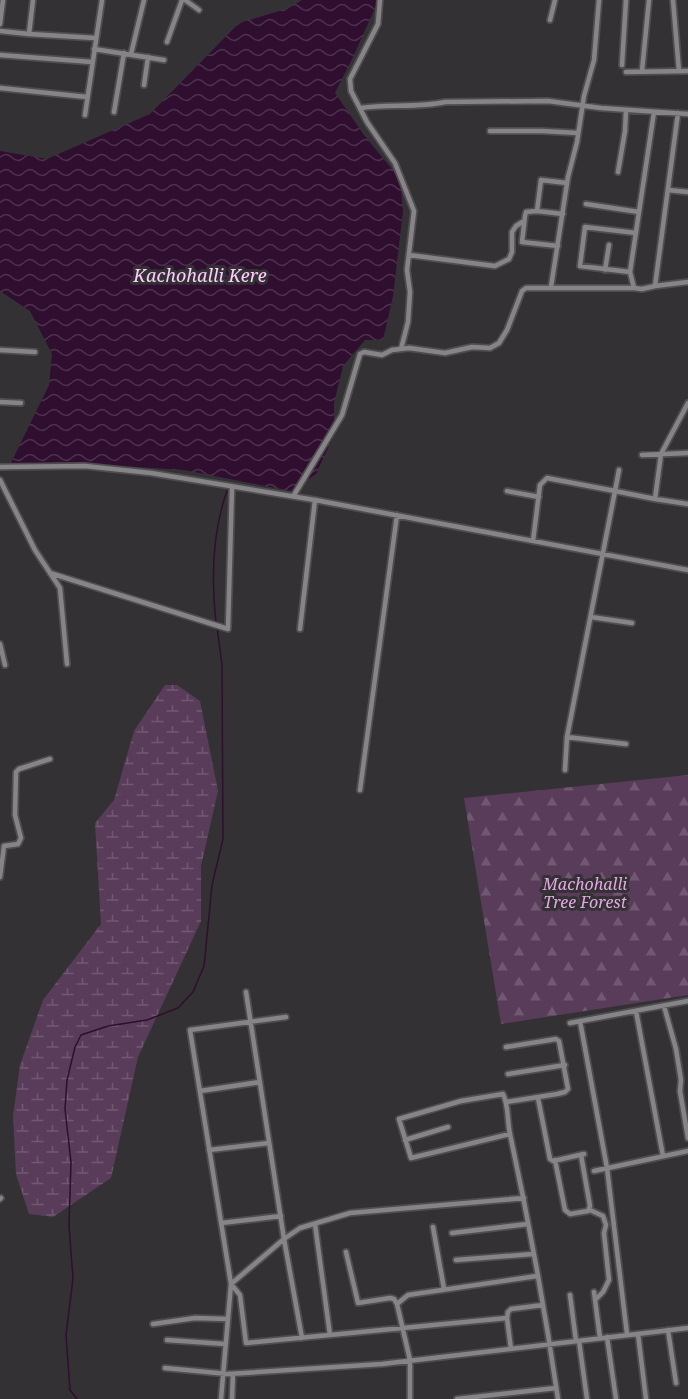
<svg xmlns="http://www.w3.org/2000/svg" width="688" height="1399" font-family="'Noto Serif',serif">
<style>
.forest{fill:url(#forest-firs)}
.wetland{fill:url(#wetland-marsh)}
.water{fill:url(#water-waves)}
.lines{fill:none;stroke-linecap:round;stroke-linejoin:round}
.stream{stroke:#2f0e30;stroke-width:1.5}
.minor-casing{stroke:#4f4d4f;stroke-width:8}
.minor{stroke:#878487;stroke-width:4.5}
.labels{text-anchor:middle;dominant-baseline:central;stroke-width:6;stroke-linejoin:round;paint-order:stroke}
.park-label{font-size:16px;font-style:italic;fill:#e4a8e4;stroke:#343134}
.water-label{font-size:18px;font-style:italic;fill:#fecdfe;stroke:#343134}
</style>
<defs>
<pattern id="forest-firs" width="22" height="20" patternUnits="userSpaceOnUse" patternTransform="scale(1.5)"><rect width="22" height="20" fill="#593c59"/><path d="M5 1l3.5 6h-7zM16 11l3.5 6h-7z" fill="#715871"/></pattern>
<pattern id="wetland-marsh" width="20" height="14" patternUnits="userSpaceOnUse" patternTransform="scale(1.5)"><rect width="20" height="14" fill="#593c59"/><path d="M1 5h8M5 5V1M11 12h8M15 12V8" fill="none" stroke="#715871"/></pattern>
<pattern id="water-waves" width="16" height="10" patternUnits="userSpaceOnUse" patternTransform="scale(1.5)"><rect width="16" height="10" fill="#2f0e30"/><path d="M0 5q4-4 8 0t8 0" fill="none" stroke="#4d314e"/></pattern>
</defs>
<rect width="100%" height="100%" fill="#343134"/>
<path class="forest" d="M688,775V995L501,1024L464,798Z"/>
<path class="wetland" d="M165,685H177L200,701L218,791L201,866V921L138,1057L111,1178L53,1217L29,1214L16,1174L13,1116L20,1065L43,1000L101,924L95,823L114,800L134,731Z"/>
<path class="water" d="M302,0H376V6L353,57L335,93L364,135L400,179L403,211L393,296L383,340H365L343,366L334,403V435L316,474L291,491L184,470L57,462L7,471L49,385L52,354L30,311L0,291V151L47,159L150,114L239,23L289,8Z"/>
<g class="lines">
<path class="stream" d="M216,623C211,578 212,531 228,488
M77,1399L70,1390L66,1335L73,1278L69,1226L71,1162L65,1109L67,1080L75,1047L81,1035L108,1026L147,1020L178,1008L193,992L204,966L212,885L223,839L222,665L217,627"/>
<defs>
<path id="minor" d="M33,0L29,34L95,38
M185,0L199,10
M380,0L378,24L350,79L351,91L367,122L395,163L414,211L407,270L410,292L408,322L401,349
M673,0L679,71
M550,20L555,0
M0,24L3,0
M0,31L29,34
M167,42L182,0
M94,49L164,60
M131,54L144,0
M0,55L92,62
M622,65L626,0
M642,71L649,0
M626,72L688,71
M144,85L148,57
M0,88L87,97
M361,108C388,104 418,108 445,102L548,101L601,108L688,114
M114,112L124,53
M678,113L655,286L688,282
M85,115L102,0
M490,131H542L578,133
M618,172L625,131L626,110
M668,190L688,192
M586,204L639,212
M537,211L563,214
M636,233L585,227L580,266L630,272L634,288L642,289L655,286
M558,246L522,242L525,216L526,212L537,211L541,180L567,183
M409,255L495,266L509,259L512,252V232L516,226L524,221
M605,270L609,245
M630,272L654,112
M551,287L568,177L577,142L584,96L594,60L599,0
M0,350L35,352
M0,402L21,403
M688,403L661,454L655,499L688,504
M642,455L688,453
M0,467L85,466L151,473L315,500L300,629
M619,470L615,491L655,499
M0,480L35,550L60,588L67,664
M507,491L539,497
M294,495L342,415L360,354L364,352L382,355L392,350L409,348L445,353L472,347L490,348L499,343L507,330L522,291L526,288H634
M315,500L688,570
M533,541L540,485L547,478L615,491L567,737L626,744
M50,573L228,629L232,488
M591,617L632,623
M0,644L5,665
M565,770L567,737
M360,790L397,515
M0,877L4,846L18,844L21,838L15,815L16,772L19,769L50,759
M246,992L284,1239L302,1338
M664,1006L676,1049L681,1080L680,1091L688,1138
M636,1011L663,1156
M580,1021L607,1168L627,1334
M570,1023L688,1001
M508,1074L565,1065
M200,1091L260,1082
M538,1098L550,1159L553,1161L584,1154
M506,1102L557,1094L565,1092L568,1089L559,1041L556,1039L506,1047
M510,1134L411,1158L399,1119L461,1101L503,1094C509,1106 507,1121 510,1134C529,1222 545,1310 558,1399
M405,1140L448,1127
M209,1150L269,1143
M555,1160L565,1210L570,1214L588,1211L590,1206L581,1155
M594,1171L688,1151
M0,1199L1,1198
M590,1210L603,1216L606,1225L604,1233L609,1280L603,1292L595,1300
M221,1223L281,1216
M315,1224L330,1335
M433,1227L444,1289
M452,1233L528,1224
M346,1252L358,1303L390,1298L394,1299L397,1304L410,1360V1399
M456,1260L533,1254
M594,1292L600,1338
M570,1295L576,1341
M397,1304L408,1295L537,1276
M507,1318L508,1312L511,1309L543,1305
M153,1324L195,1318L228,1319
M668,1330L676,1383
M638,1334L646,1399
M607,1337L616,1399
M167,1340L225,1344
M579,1341L587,1399
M511,1349L507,1318L246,1343L240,1295L231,1284L284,1239L300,1228L350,1213L524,1198
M165,1368L228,1374L382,1364L688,1328
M221,1399L231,1284L190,1030L286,1017
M232,1399L233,1374
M457,1399L556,1388"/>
</defs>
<use href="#minor" class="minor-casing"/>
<use href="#minor" class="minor"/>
</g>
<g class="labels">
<g class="park-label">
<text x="585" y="884">Machohalli<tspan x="585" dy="18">Tree Forest</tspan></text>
</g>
<g class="water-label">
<text x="200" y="275">Kachohalli Kere</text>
</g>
</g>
</svg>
